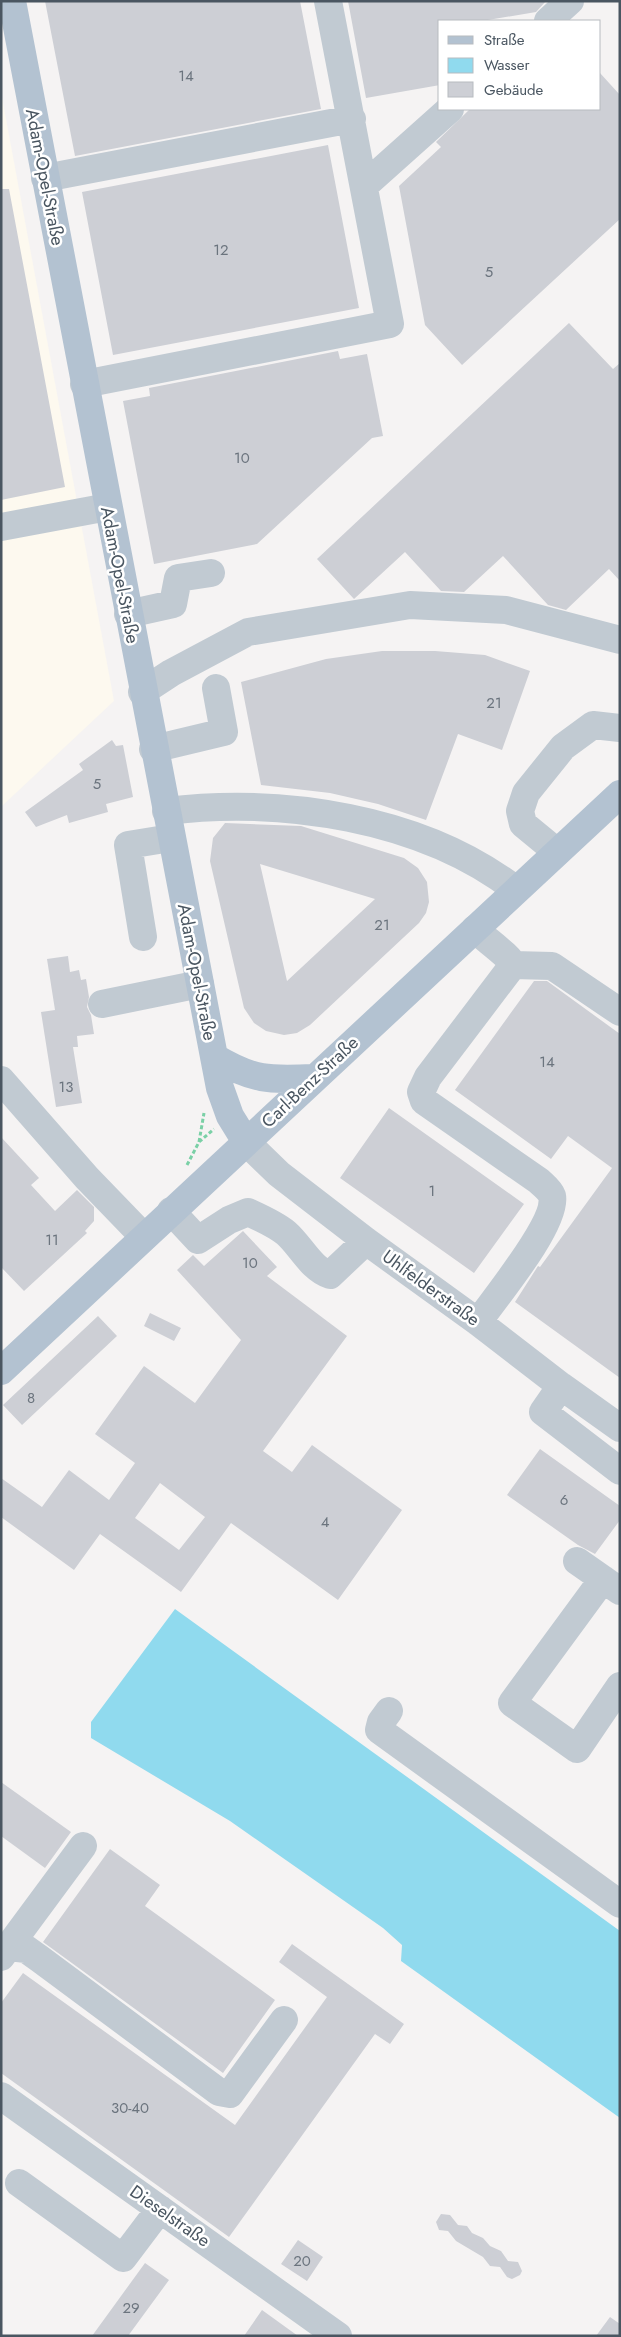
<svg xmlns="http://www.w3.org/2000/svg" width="621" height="2337" font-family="Jost,sans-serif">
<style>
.commercial{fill:#fdf9ef}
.water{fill:#90daee}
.building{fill:#cdcfd5;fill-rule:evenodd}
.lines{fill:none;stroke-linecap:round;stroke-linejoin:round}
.path{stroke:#7ad0a6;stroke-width:3;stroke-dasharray:4 2.5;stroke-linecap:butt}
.minor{stroke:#c1cad2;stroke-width:28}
.major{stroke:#b3c2d1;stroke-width:28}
.labels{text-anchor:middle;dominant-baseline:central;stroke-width:5;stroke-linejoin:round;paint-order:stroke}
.number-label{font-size:15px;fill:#6b747e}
.street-label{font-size:18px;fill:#4a5661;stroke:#fff}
</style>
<rect width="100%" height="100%" fill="#f5f3f3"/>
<path class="commercial" d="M1,92L114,701L1,807Z"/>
<path class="water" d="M175,1609L620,1931V2118L401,1961L402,1945L383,1928L230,1821L91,1738V1722Z"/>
<path class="building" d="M45,1H300L321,109L75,156Z
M348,1H546L536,12L482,21H440V85L366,98Z
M600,73L620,95V219L462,365L425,325L399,186L441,147L436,142L470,109H600Z
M328,145L359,308L113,355L82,192Z
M1,189H9L65,487L1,500Z
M569,323L613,369L620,363V581L609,569L566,610L548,605L503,556L464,592L441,591L405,552L354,599L317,559Z
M338,351L340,359L367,354L383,436L372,438L257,544L154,564L123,401L150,396L149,388Z
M382,651H435L485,655L530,671L502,750L458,734L426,820L378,804L330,793L261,785L241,682L326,659Z
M112,740L116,746L123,745L133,797L106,804L108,812L69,823L67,815L36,827L25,812L83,770L79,764Z
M225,823L301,826L404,858L418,868L427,882L429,902L426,913L419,923L310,1025L297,1033L284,1035L266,1031L254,1023L244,1008L210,861L213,838ZM260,864L375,899L287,981Z
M68,956L70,972L79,970L81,980L86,979L89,997L87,1007L91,1015L94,1034L77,1036L78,1047H73L82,1103L56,1107L41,1012L55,1010L47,959Z
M534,981H547L620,1034V1378L515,1302L538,1266L540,1267L612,1168L568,1136L551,1159L455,1090Z
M389,1108L524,1204L474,1273L340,1178Z
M1,1137L39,1178L31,1185L55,1211L77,1190L94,1207V1221L85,1231L87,1233L24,1291L1,1267Z
M243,1231L277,1267L267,1276L347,1336L263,1451L292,1472L312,1445L402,1510L338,1600L231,1523L181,1592L100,1534L74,1570L1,1517V1478L42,1507L69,1470L109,1500L135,1463L95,1434L144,1366L195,1403L241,1340L177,1270L193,1255L204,1266ZM160,1483L205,1517L179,1550L135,1518Z
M150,1313L181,1328L174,1341L144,1326Z
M98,1316L117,1336L22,1425L3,1405Z
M540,1449L620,1506V1520L595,1554L578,1545L507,1495Z
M1,1782L71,1832L45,1868L1,1836Z
M110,1849L160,1885L145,1906L275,2000L223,2073L43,1942Z
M292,1944L404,2024L390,2044L375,2034L229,2237L1,2073V2003L23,1973L235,2125L327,1997L279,1962Z
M441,2214L450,2215L458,2225L467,2226L472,2233L483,2238L490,2246L501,2251L508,2261L518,2262L522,2271L520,2275L512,2279L507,2277L500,2267L490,2266L483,2257L456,2241L448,2231L439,2230L436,2222Z
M298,2240L323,2257L307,2281L281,2264Z
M145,2263L169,2280L128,2336H92Z
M262,2310L298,2336H244Z
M610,2317L620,2324V2336H596Z"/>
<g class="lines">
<path class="path" d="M199,1142L204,1113
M187,1165L199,1142L214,1129"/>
<path class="minor" d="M548,21L570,1
M45,178L352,119
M365,185L450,109
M84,384L390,324L328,1
M1,527L108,507
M128,614L173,604L178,578L211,573
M142,692L171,673L248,632L410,605L506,610L620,640
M153,749L224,732L216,688
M166,811C281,797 422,817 516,890
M557,852L523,824L520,811L526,793L563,747L593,725L620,728
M475,929C483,938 510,956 513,965L428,1077L421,1092L424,1101L539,1181C543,1185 550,1190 552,1196C558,1222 495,1298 478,1322
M143,937L128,845L171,838
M513,965L552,966L620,1012
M102,1004L200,984
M1,1080L87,1178L144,1237
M246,1142L279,1174L366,1241L478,1322L561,1386L620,1428
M171,1211L198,1240L229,1220L248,1212C261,1218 275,1224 286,1233C301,1246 311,1269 330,1275L366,1241
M561,1386L543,1412L620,1471
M577,1561L620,1591
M603,1579L512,1703L577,1749L620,1686
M389,1711L381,1722L379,1730L620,1904
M9,1947L26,1949L40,1959L219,2092L230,2094L284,2020
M1,1957L83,1846
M1,2096L338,2336
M19,2183L123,2258L160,2209"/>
<path class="major" d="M12,1L220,1088L230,1116L246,1142
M214,1057C254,1081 269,1080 315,1078
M1,1371L620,794"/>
</g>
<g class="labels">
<g class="number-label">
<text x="186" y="76">14</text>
<text x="221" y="250">12</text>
<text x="489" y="272">5</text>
<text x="242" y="458">10</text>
<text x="494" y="703">21</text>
<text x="97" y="784">5</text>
<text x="382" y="925">21</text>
<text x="547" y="1062">14</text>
<text x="66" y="1087">13</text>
<text x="432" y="1191">1</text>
<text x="52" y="1240">11</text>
<text x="250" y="1263">10</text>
<text x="31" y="1398">8</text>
<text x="564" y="1500">6</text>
<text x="325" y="1522">4</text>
<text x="130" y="2108">30-40</text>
<text x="302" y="2261">20</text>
<text x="131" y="2308">29</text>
</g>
<g class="street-label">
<text transform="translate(45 177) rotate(79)">Adam-Opel-Straße</text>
<text transform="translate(120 575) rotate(79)">Adam-Opel-Straße</text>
<text transform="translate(197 972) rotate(79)">Adam-Opel-Straße</text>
<text transform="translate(310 1082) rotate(-43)">Carl-Benz-Straße</text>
<text transform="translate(431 1288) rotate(36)">Uhlfelderstraße</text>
<text transform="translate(170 2216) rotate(35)">Dieselstraße</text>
</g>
</g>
<rect width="621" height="2337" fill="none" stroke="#4a5661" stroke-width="5"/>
<rect x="438" y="20" width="162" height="90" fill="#ffffff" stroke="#b7bbc0"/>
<rect x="448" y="36" width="25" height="8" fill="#b3c2d1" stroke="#b7bbc0"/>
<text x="484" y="45" font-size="15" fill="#4a5661">Straße</text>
<rect x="448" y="58" width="25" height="15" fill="#90daee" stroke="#b7bbc0"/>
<text x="484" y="70" font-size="15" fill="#4a5661">Wasser</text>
<rect x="448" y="82" width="25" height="15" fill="#cdcfd5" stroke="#b7bbc0"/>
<text x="484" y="95" font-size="15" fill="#4a5661">Gebäude</text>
</svg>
